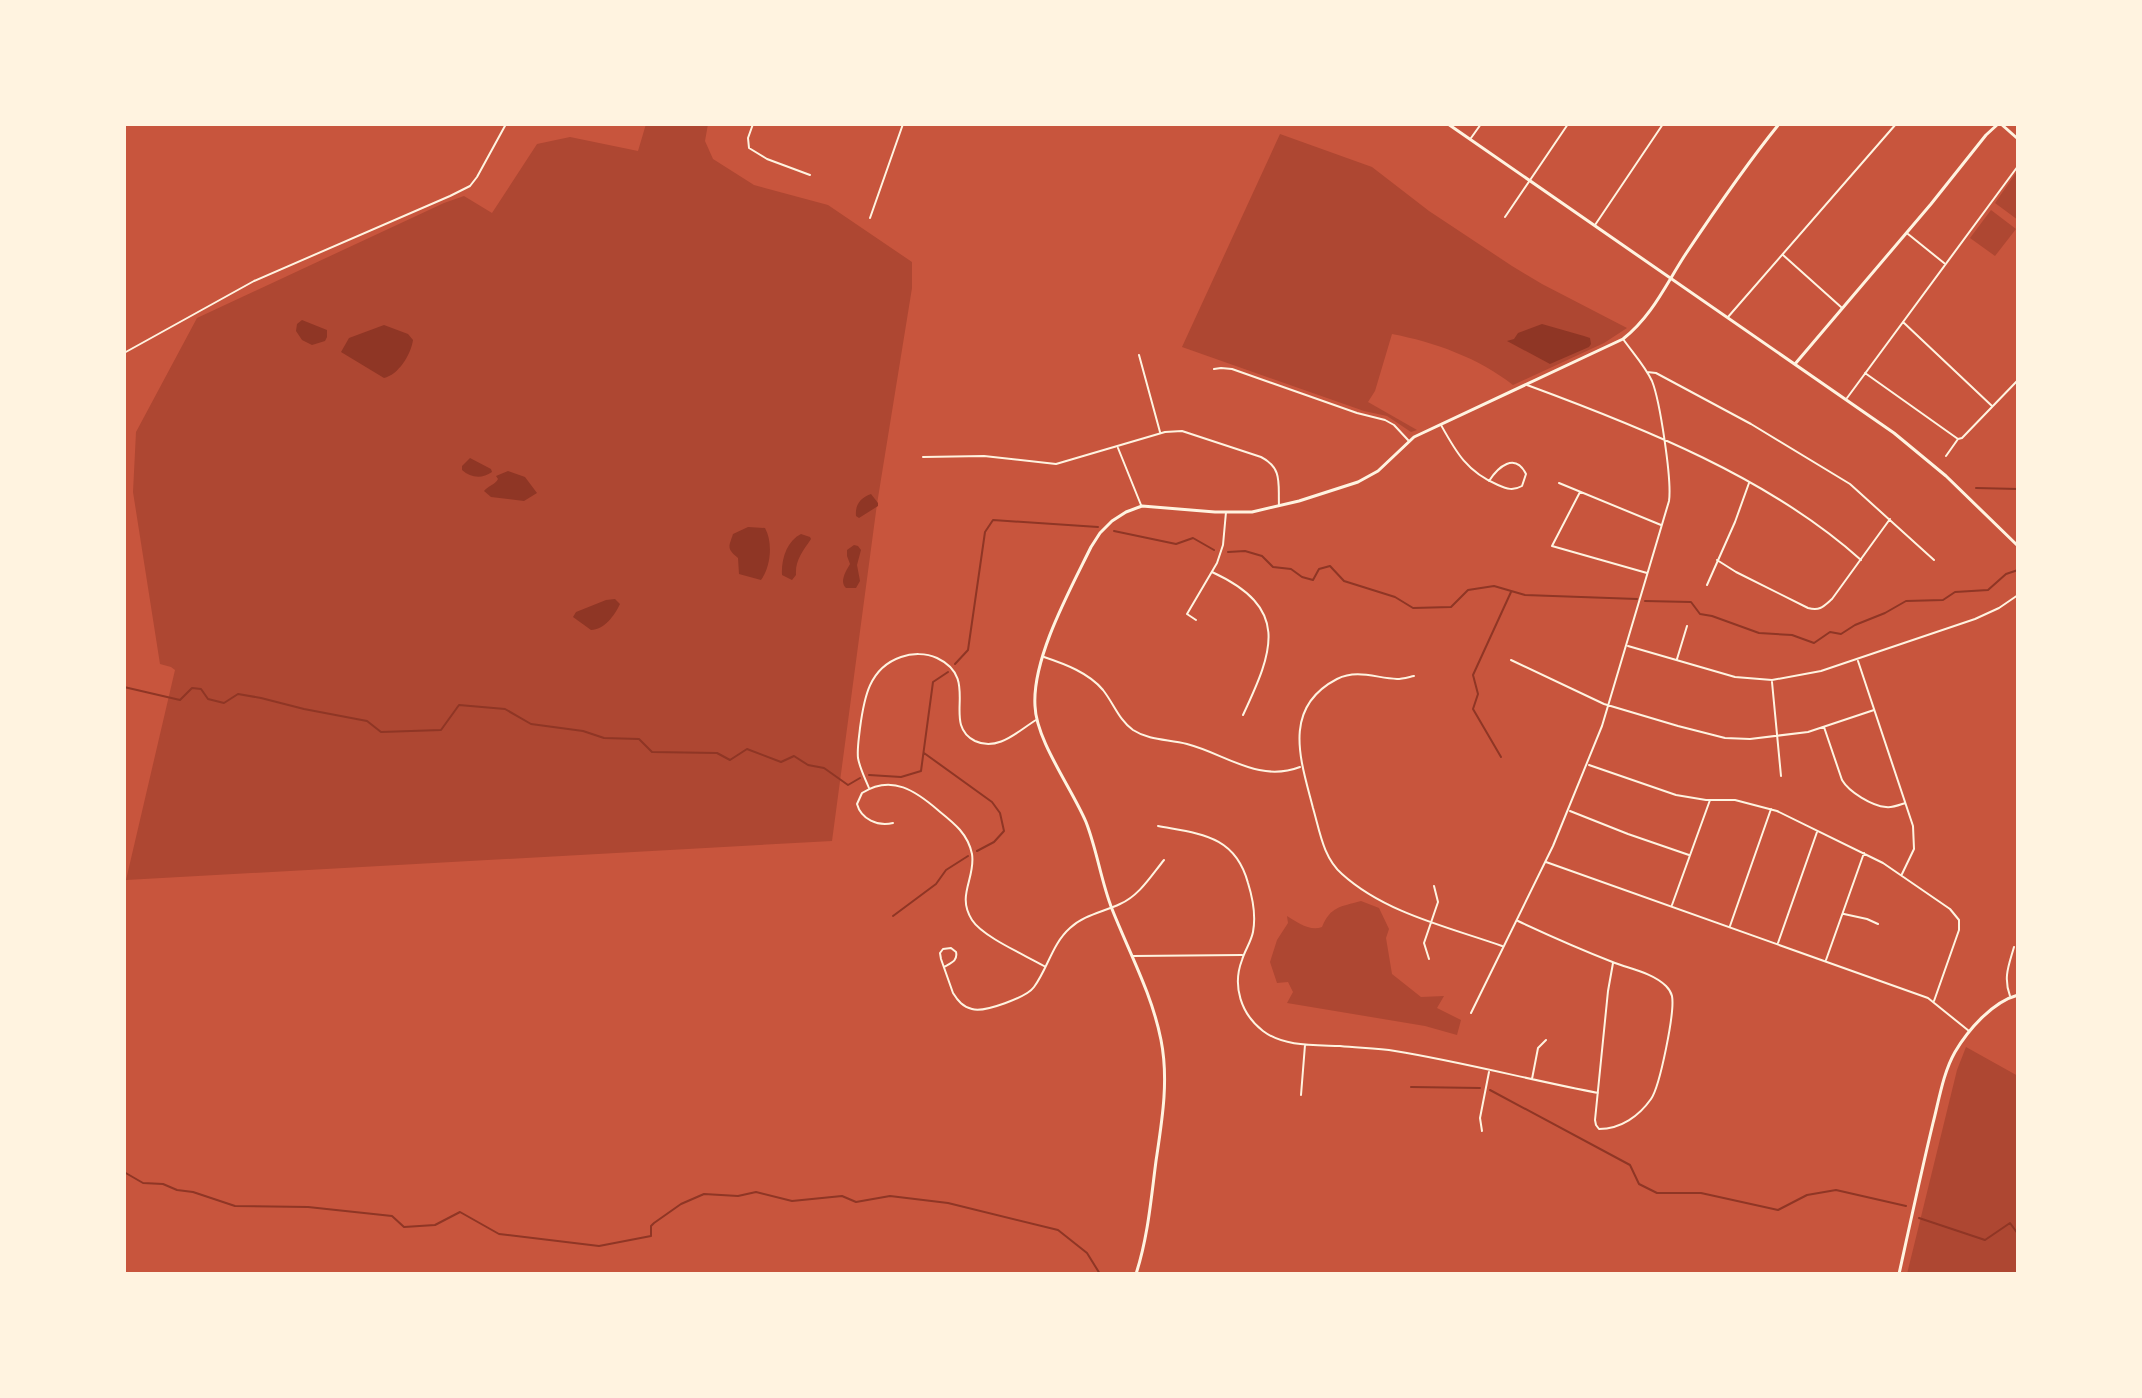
<svg xmlns="http://www.w3.org/2000/svg" width="2142" height="1398" font-family="Barlow,sans-serif">
<style>
.green{fill:#ae4732}
.water{fill:#8f3625}
.lines{fill:none;stroke-linecap:round;stroke-linejoin:round}
.stream{stroke:#8f3625;stroke-width:2}
.minor{stroke:#fff3e0;stroke-width:2}
.tertiary{stroke:#fff3e0;stroke-width:3}
.secondary{stroke:#fff3e0;stroke-width:3}
</style>
<rect width="100%" height="100%" fill="#c8553d"/>
<path class="green" d="M646,124H708L705,141L713,159L754,185L828,205L912,262V288L877,504L832,841L126,880L175,670L171,667L160,664L133,492L136,432L197,318L444,203L464,196L492,213L537,144L570,137L638,151Z
M1280,134L1372,167L1429,211L1512,266L1542,284L1627,328L1604,343L1513,385C1479,358 1434,342 1392,334L1375,391L1368,402L1417,430L1411,432L1387,416L1364,411L1182,347Z
M2018,170V220L1995,203Z
M1991,210L2016,229L1995,256L1970,238Z
M1361,901L1379,908L1389,929L1386,938L1392,974L1421,997L1444,996L1437,1008L1461,1020L1457,1035L1425,1026L1287,1003L1293,992L1288,982L1277,983L1270,962L1277,940L1288,923L1287,916C1297,922 1310,932 1322,927C1331,906 1340,907 1361,901Z
M1966,1047L2018,1076V1274H1907L1957,1070Z"/>
<path class="water" d="M302,320L327,330V337L325,341L312,345L302,340L296,331L297,324Z
M1542,324L1584,336L1590,338L1591,344L1589,347L1550,364L1507,341L1514,339L1518,333Z
M384,325L408,334L413,340C411,355 398,375 384,378L341,352L349,338Z
M470,458L491,469L492,472C482,479 471,478 462,470V466Z
M508,471L525,477L537,493L524,501L491,497L484,491C488,486 496,484 498,479L496,476Z
M871,494L878,503V506L859,518L856,516C855,505 860,498 871,494Z
M748,527L765,528C773,542 771,567 761,580L739,574L738,558C726,548 729,547 733,534Z
M801,534L810,537L811,539C803,551 795,560 796,575L792,580L782,575C781,559 787,541 801,534Z
M854,545L858,546L861,550L857,565L860,581L856,588H846C839,582 846,571 850,564L847,556V550Z
M615,599L620,604C615,615 604,630 591,630L573,617L576,612L606,600Z"/>
<g class="lines">
<path class="stream" d="M1976,488L2018,489
M1114,531L1176,544L1193,538L1214,550
M1228,552L1245,551L1262,556L1273,567L1291,569L1302,577L1313,580L1319,569L1330,566L1344,581L1395,597L1413,608L1451,607L1468,590L1494,586L1525,595L1637,599
M1645,601L1691,602L1700,614L1712,616L1759,633L1792,635L1814,643L1830,632L1841,634L1855,625L1885,613L1906,601L1943,600L1955,592L1988,590L2006,574L2018,570
M955,664L968,650L985,532L993,520L1098,527
M124,687L180,700L192,688L201,689L208,699L224,703L238,694L261,698L304,709L367,721L381,732L441,730L459,705L505,709L531,724L583,731L604,738L639,739L652,752L717,753L730,760L747,749L781,762L794,756L808,765L824,768L848,785L860,778
M924,753L992,802L1000,813L1004,831L994,842L977,851
M1501,757L1473,709L1478,694L1473,675L1511,592
M869,775L901,777L921,771L933,682L948,672
M893,916L936,884L946,870L968,856
M1411,1087L1480,1088
M1490,1090L1630,1165L1639,1184L1657,1193H1701L1778,1210L1807,1195L1836,1190L1906,1206
M124,1172L143,1183L163,1184L177,1190L193,1192L235,1206L308,1207L392,1216L404,1227L435,1225L460,1212L499,1234L599,1246L651,1236V1226L654,1223L681,1204L704,1194L738,1196L756,1192L792,1201L842,1196L856,1202L890,1196L948,1203L1058,1230L1087,1253L1100,1274
M1919,1218L1985,1240L2010,1223L2018,1234"/>
<path class="minor" d="M753,124L748,138L749,148L767,159L810,175
M1471,138L1481,124
M1505,217L1568,124
M870,218L903,124
M1595,225L1663,124
M1908,234L1944,263
M1783,255L1841,307
M1728,317L1896,124
M1903,322L1992,406
M124,353L254,281L450,196L470,186L477,177L506,124
M1139,355L1160,432
M1214,369L1221,368L1232,369L1357,413L1385,420L1394,425L1408,440
M1647,372L1656,373L1751,424L1850,484L1934,560
M1865,373L1958,439
M1527,385C1641,427 1770,478 1861,560
M1847,398L2018,166
M1441,425C1456,452 1467,472 1498,485C1507,489 1513,491 1522,486L1526,474C1515,452 1498,467 1489,481
M1118,448L1141,505
M1946,456L1958,439L1962,438L2018,380
M923,457L984,456L1056,464L1165,432L1182,431L1261,457C1283,468 1278,484 1279,506
M1559,483L1661,525
M1580,492L1552,546L1647,573
M1717,560L1736,572L1808,608C1820,611 1823,607 1832,599L1890,519
M1212,572C1290,608 1274,649 1243,715
M1707,585L1735,522L1749,483
M1196,620L1187,614L1217,563L1223,545L1226,512
M1628,646L1735,677L1772,680L1821,671L1975,619L1999,608L2018,595
M1044,657C1065,664 1089,673 1103,690C1114,704 1119,720 1133,730C1150,741 1168,739 1187,744C1226,754 1258,783 1300,767
M1677,659L1687,626
M1511,660L1604,704L1678,726L1725,738L1750,739L1808,732L1874,710
M1858,661L1913,826L1914,849L1902,874
M1414,676C1409,677 1402,679 1397,679C1376,678 1357,669 1337,679C1281,708 1301,761 1313,808C1320,832 1323,857 1342,874C1385,913 1448,927 1502,946
M1772,682L1781,776
M1824,727L1842,780C1849,792 1872,806 1886,807C1892,808 1899,805 1905,803
M1589,765L1676,795L1706,800H1735L1777,811L1883,863L1950,909L1959,920V930L1934,1001
M869,788C865,778 860,769 858,758C857,748 859,738 860,728C864,698 869,668 901,657C912,653 926,653 937,658C982,679 940,723 975,741C998,752 1018,731 1036,720
M1570,811L1628,834L1689,855
M893,823C878,827 861,819 857,804L862,793C892,774 916,791 939,811C954,823 968,834 972,854C976,878 956,895 972,920C983,937 1025,955 1044,966
M1158,826C1200,834 1235,835 1248,883C1253,899 1256,916 1253,932C1251,942 1245,950 1242,960C1232,986 1241,1014 1263,1031C1284,1047 1315,1045 1340,1046C1358,1048 1377,1048 1395,1051C1463,1062 1530,1080 1598,1093
M1546,862L1928,998L1969,1031
M1672,905L1710,800
M1844,914L1867,919L1878,924
M1518,921C1550,936 1582,950 1615,963C1631,969 1653,973 1666,986C1669,989 1671,992 1672,996C1675,1012 1660,1086 1651,1099C1639,1116 1621,1129 1599,1129L1596,1125L1595,1120L1608,991L1613,963
M1730,926L1771,809
M1778,943L1817,832
M1133,956L1242,955
M1429,959L1424,943L1438,902L1434,886
M1826,960L1864,853
M944,967C951,963 958,961 956,952L951,948L943,949L940,953L941,959L953,993C958,1001 963,1007 972,1009C984,1013 1027,997 1034,987C1048,968 1052,944 1070,928C1084,915 1103,912 1120,904C1139,896 1151,876 1164,860
M2010,996C2003,977 2009,965 2014,947
M1471,1013L1553,846L1602,726L1669,501C1672,480 1660,401 1652,381C1645,366 1633,353 1623,339
M1532,1079L1538,1048L1546,1040
M1301,1095L1305,1045
M1482,1131L1480,1118L1489,1072"/>
<path class="tertiary" d="M1448,124L1894,433L1946,476L2018,546
M1795,364L1931,204L1986,135L1998,124
M1136,1274C1148,1237 1151,1199 1156,1161C1162,1121 1169,1080 1161,1040C1152,994 1129,952 1112,909C1101,881 1097,850 1086,822C1072,789 1036,740 1035,706C1032,658 1070,590 1091,547L1100,533L1112,521L1126,512L1142,506L1215,512H1252L1299,501L1358,482L1378,471L1414,437L1623,339C1652,316 1665,286 1685,255C1715,210 1745,166 1779,124
M1899,1274C1910,1224 1921,1173 1933,1123C1939,1100 1943,1073 1955,1052C1968,1030 1992,1002 2018,995"/>
<path class="secondary" d="M2001,124L2018,139"/>
</g>
<rect width="2142" height="1398" fill="none" stroke="#fff3e0" stroke-width="252"/>
</svg>
